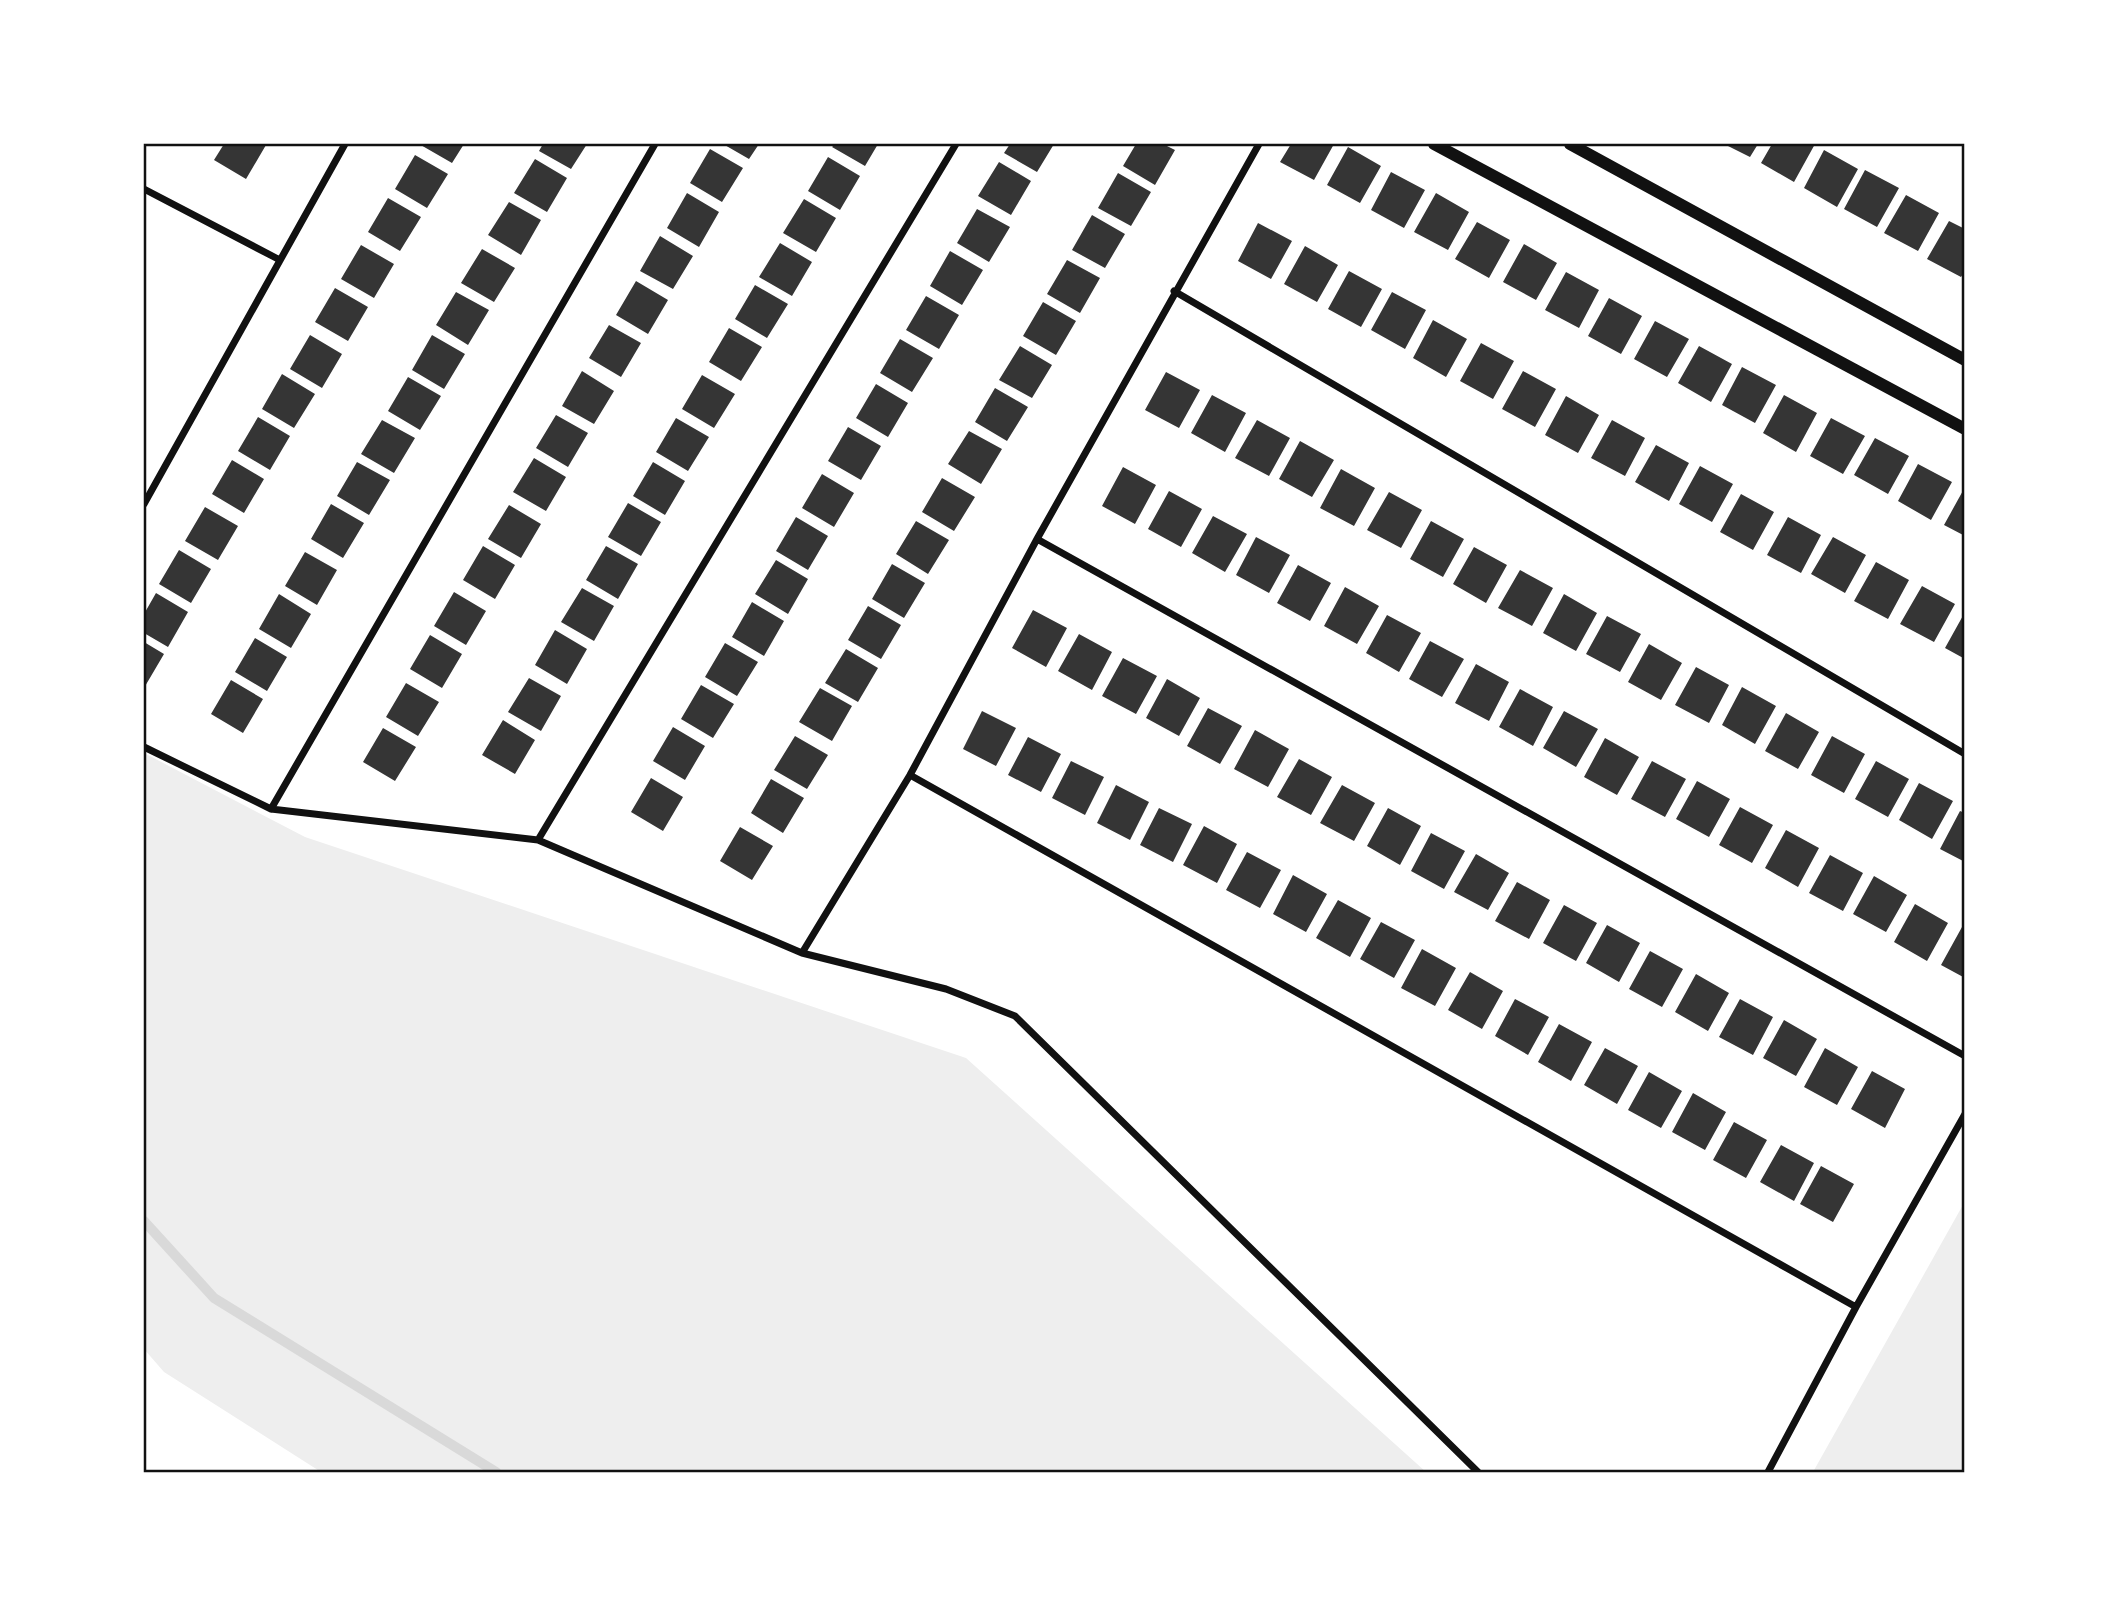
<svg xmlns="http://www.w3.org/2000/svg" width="2108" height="1616" font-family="'Alegreya Sans',sans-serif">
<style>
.green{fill:#eee}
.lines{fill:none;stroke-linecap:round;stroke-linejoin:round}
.stream{stroke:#d9d9d9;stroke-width:10}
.building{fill:#353535}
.minor{stroke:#111;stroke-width:7}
.tertiary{stroke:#111;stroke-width:12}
.neatline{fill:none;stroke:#111;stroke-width:2.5}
</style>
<rect width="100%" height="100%" fill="#fff"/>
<path class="green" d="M144,753L305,837L966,1058L1426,1472H321L164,1372L144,1349Z
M1964,1203V1472H1813Z"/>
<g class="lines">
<path class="stream" d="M144,1221L214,1298L496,1472"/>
</g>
<path class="building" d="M224,144H263L266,145L246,179L214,160Z
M419,144H464L452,163Z
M543,144H587L571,169L539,151Z
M723,144H759L749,159Z
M835,144H878L865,166L832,147Z
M1010,144H1054L1037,172L1004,153Z
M1136,144H1163L1175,150L1155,185L1123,166Z
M1291,144H1334L1314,180L1280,162Z
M1724,144H1758L1750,157Z
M1772,144H1815L1794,182L1761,163Z
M1348,147L1381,166L1360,203L1327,185Z
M710,149L743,168L722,202L690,183Z
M1824,150L1858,169L1837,207L1804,188Z
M415,155L448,174L427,208L395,189Z
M828,157L860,176L840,210L808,191Z
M535,159L567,178L547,212L514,193Z
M999,162L1031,181L1011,215L978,196Z
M1865,170L1899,188L1877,227L1844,209Z
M1391,172L1425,190L1404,228L1371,210Z
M1118,173L1151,192L1131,226L1098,208Z
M687,193L719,212L699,247L667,228Z
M1436,193L1469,212L1448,250L1414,232Z
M1906,195L1939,213L1918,251L1884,233Z
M388,198L421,217L400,251L368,232Z
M804,199L836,218L816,252L783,233Z
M509,202L541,220L521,255L488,235Z
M977,209L1010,227L989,262L957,243Z
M1092,215L1125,234L1105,268L1072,250Z
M1949,221L1965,229V271L1961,277L1927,259Z
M1477,222L1510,240L1489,278L1455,259Z
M1258,223L1292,241L1271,279L1238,261Z
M660,236L693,256L673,289L640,271Z
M780,243L812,262L792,296L759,277Z
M1524,244L1557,263L1536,300L1503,282Z
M361,245L394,264L374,298L341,279Z
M1305,246L1338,265L1317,302L1284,284Z
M482,249L515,268L494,302L461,283Z
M950,251L983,270L962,305L930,286Z
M1067,260L1100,278L1080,313L1047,294Z
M1349,271L1382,289L1361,327L1328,309Z
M1566,272L1599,290L1579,328L1545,310Z
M636,281L668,300L648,334L616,315Z
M755,285L788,304L767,338L735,319Z
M335,288L368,307L348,341L315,322Z
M456,292L489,310L468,345L436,325Z
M1392,292L1426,310L1405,349L1371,330Z
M926,296L959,315L939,349L906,330Z
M1609,298L1642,316L1621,354L1588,336Z
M1043,302L1076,321L1056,355L1023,336Z
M1433,320L1467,339L1446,377L1413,358Z
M1655,321L1689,339L1667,377L1634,359Z
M609,325L641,343L621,377L589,358Z
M729,328L762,347L741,381L709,362Z
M310,335L342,354L322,388L290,369Z
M432,335L465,354L444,389L412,370Z
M900,339L933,358L912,392L880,373Z
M1481,343L1514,361L1493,399L1460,381Z
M1020,346L1052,365L1032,398L999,380Z
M1699,346L1732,364L1711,402L1678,383Z
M1742,367L1776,385L1755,423L1722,405Z
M582,371L614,391L594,424L562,406Z
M1523,371L1556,389L1535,427L1502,409Z
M1166,372L1200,390L1179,428L1145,410Z
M282,374L315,394L294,428L262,409Z
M702,375L735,394L714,428L682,409Z
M408,377L441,396L420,430L388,411Z
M876,384L908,403L888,437L856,418Z
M995,388L1028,407L1007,441L975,422Z
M1212,395L1246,413L1225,452L1191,433Z
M1784,395L1817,413L1796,452L1763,433Z
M1566,396L1599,415L1578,453L1545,435Z
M556,415L588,433L568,467L536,448Z
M258,417L290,436L270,470L238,451Z
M676,418L709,437L688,471L656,452Z
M1831,418L1865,436L1843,474L1810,456Z
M382,420L415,438L394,473L361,454Z
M1257,420L1290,438L1269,476L1235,458Z
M1612,420L1645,438L1625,476L1591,458Z
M848,427L881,446L861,480L828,461Z
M969,431L1002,449L981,484L948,464Z
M1875,438L1909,456L1888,494L1854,475Z
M1300,441L1334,460L1312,497L1279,479Z
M1656,445L1689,463L1669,501L1635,482Z
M534,458L566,477L546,511L513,492Z
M232,460L264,479L244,513L212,494Z
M357,462L390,480L369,515L337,496Z
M653,462L685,481L665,515L633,496Z
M1918,464L1952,482L1931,520L1898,501Z
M1700,466L1733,484L1712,522L1679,504Z
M1123,467L1156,485L1135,524L1102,506Z
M1341,469L1375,488L1354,526L1320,508Z
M822,474L854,493L834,527L802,508Z
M942,478L975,497L954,531L922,512Z
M1965,487V536L1944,525Z
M1169,491L1202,509L1181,547L1148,529Z
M1389,492L1422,510L1401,548L1367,530Z
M1741,494L1774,512L1753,550L1720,532Z
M628,503L661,522L641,556L608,537Z
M331,504L364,523L343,558L311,539Z
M509,505L541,524L521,558L488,539Z
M205,507L238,526L218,560L185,541Z
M1213,516L1247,534L1225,572L1192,553Z
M796,517L828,536L808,570L776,551Z
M1788,517L1821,535L1801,573L1767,555Z
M916,521L949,540L928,574L896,554Z
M1431,521L1464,539L1443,577L1410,559Z
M1256,537L1290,555L1269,593L1236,575Z
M1833,537L1866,555L1845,593L1811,574Z
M483,546L515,565L495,599L463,580Z
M606,546L638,564L618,599L586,580Z
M1474,547L1507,565L1486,603L1453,584Z
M179,550L211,569L191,603L159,584Z
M305,552L337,570L317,605L285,586Z
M776,560L808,579L788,614L755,594Z
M1876,562L1909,580L1888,619L1854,601Z
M892,564L925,583L904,618L872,599Z
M1298,565L1331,583L1310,621L1277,603Z
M1520,570L1553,588L1532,626L1498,608Z
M1922,586L1955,604L1934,642L1900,624Z
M1345,587L1379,606L1357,644L1324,626Z
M582,588L614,606L594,641L561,622Z
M454,592L486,611L466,645L434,626Z
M156,593L188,612L168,647L144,633V614Z
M279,594L311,614L291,648L259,629Z
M1564,594L1597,613L1576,651L1543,633Z
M752,602L784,621L764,656L732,637Z
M868,606L901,625L881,659L848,640Z
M1033,610L1067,628L1046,667L1012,648Z
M1965,612V659L1945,648Z
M1387,615L1421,633L1399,672L1366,653Z
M1607,616L1641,634L1620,672L1586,654Z
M555,630L587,649L567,684L535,665Z
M1079,634L1112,652L1092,690L1058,671Z
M430,635L462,654L442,688L410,669Z
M255,638L287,657L267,691L235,672Z
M1430,641L1464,659L1442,697L1409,679Z
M144,642L164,654L144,688Z
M725,643L758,662L737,696L705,677Z
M1649,644L1682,663L1661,700L1628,682Z
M846,649L878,668L858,702L825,683Z
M1123,658L1157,676L1136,714L1102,696Z
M1476,664L1509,682L1489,721L1455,703Z
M1696,667L1729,685L1709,723L1675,705Z
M529,678L561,696L541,731L508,712Z
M1167,679L1200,698L1179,736L1146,718Z
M231,680L263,699L243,733L211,714Z
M406,683L439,702L418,736L386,717Z
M701,685L734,704L713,738L681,719Z
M1742,687L1776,706L1755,744L1722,725Z
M820,688L852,706L832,741L799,722Z
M1520,689L1553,707L1533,746L1499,727Z
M1208,708L1242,726L1220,764L1187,746Z
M982,711L1016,728L996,766L963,749Z
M1564,711L1598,729L1576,767L1543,748Z
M1786,713L1819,732L1798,769L1765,751Z
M503,720L535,740L515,774L482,755Z
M673,727L705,746L685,780L653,761Z
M383,728L416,747L395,781L363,762Z
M1255,730L1289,749L1268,787L1234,769Z
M795,736L828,755L807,789L774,770Z
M1832,736L1865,754L1844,793L1811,775Z
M1028,737L1061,754L1041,792L1008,775Z
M1605,738L1639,757L1617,795L1584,777Z
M1299,759L1332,777L1311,815L1277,797Z
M1071,761L1104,777L1085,815L1052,798Z
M1652,761L1686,779L1665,817L1631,799Z
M1876,761L1909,779L1888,817L1855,799Z
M651,778L683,797L663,831L631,812Z
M771,779L804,798L783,833L751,813Z
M1697,781L1730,799L1709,837L1676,819Z
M1919,783L1953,801L1932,839L1899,820Z
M1116,785L1149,802L1130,840L1097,823Z
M1342,785L1375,803L1354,841L1320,823Z
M1740,807L1773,825L1752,863L1719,845Z
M1159,808L1192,824L1173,862L1140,845Z
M1388,808L1421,826L1400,865L1367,846Z
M1960,811L1965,813V862L1940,849Z
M1204,826L1237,844L1217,883L1183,865Z
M740,827L773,846L752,880L720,861Z
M1786,830L1819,848L1798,887L1765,868Z
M1431,833L1465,851L1444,889L1411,871Z
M1247,852L1281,870L1260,908L1226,890Z
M1476,854L1509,873L1488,910L1454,892Z
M1830,855L1863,873L1843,911L1809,893Z
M1293,875L1327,894L1306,932L1273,914Z
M1874,876L1907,895L1886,932L1853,914Z
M1517,882L1550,900L1529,939L1495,921Z
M1338,900L1371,918L1350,957L1316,938Z
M1915,904L1948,923L1927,961L1894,942Z
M1564,905L1597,923L1576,961L1543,943Z
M1381,922L1415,940L1394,978L1360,959Z
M1607,925L1640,943L1619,982L1586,963Z
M1962,927L1965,929V978L1941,965Z
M1422,949L1456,968L1435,1006L1401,988Z
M1650,951L1683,969L1662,1007L1629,989Z
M1470,972L1503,991L1482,1029L1448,1010Z
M1696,974L1729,993L1708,1031L1675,1012Z
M1515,999L1549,1017L1528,1055L1495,1036Z
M1740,999L1773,1017L1753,1055L1719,1037Z
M1784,1020L1817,1039L1796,1076L1763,1058Z
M1559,1024L1592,1042L1571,1081L1538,1062Z
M1605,1048L1638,1066L1617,1104L1584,1085Z
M1825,1048L1858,1067L1837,1105L1804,1087Z
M1872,1071L1905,1089L1885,1128L1851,1109Z
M1649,1072L1682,1091L1661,1128L1628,1110Z
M1693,1093L1726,1112L1705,1150L1672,1132Z
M1734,1122L1767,1140L1746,1178L1713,1160Z
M1781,1145L1814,1163L1794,1201L1760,1182Z
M1821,1166L1854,1184L1833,1222L1800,1204Z"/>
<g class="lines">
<path class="minor" d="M144,189L278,259
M1174,291L1965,754
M144,504L345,144
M1037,539L1965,1056
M144,747L271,809L538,840L802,953L946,989L1015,1016L1478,1472
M910,775L1856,1307
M271,809L655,144
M538,840L956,144
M802,953L910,775L1037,539L1259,144
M1768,1472L1856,1307L1965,1114"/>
<path class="tertiary" d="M1434,144L1965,429
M1570,144L1965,360"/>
</g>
<rect width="2108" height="1616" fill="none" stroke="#ffffff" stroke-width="290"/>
<rect x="145" y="145" width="1818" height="1326" class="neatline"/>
</svg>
